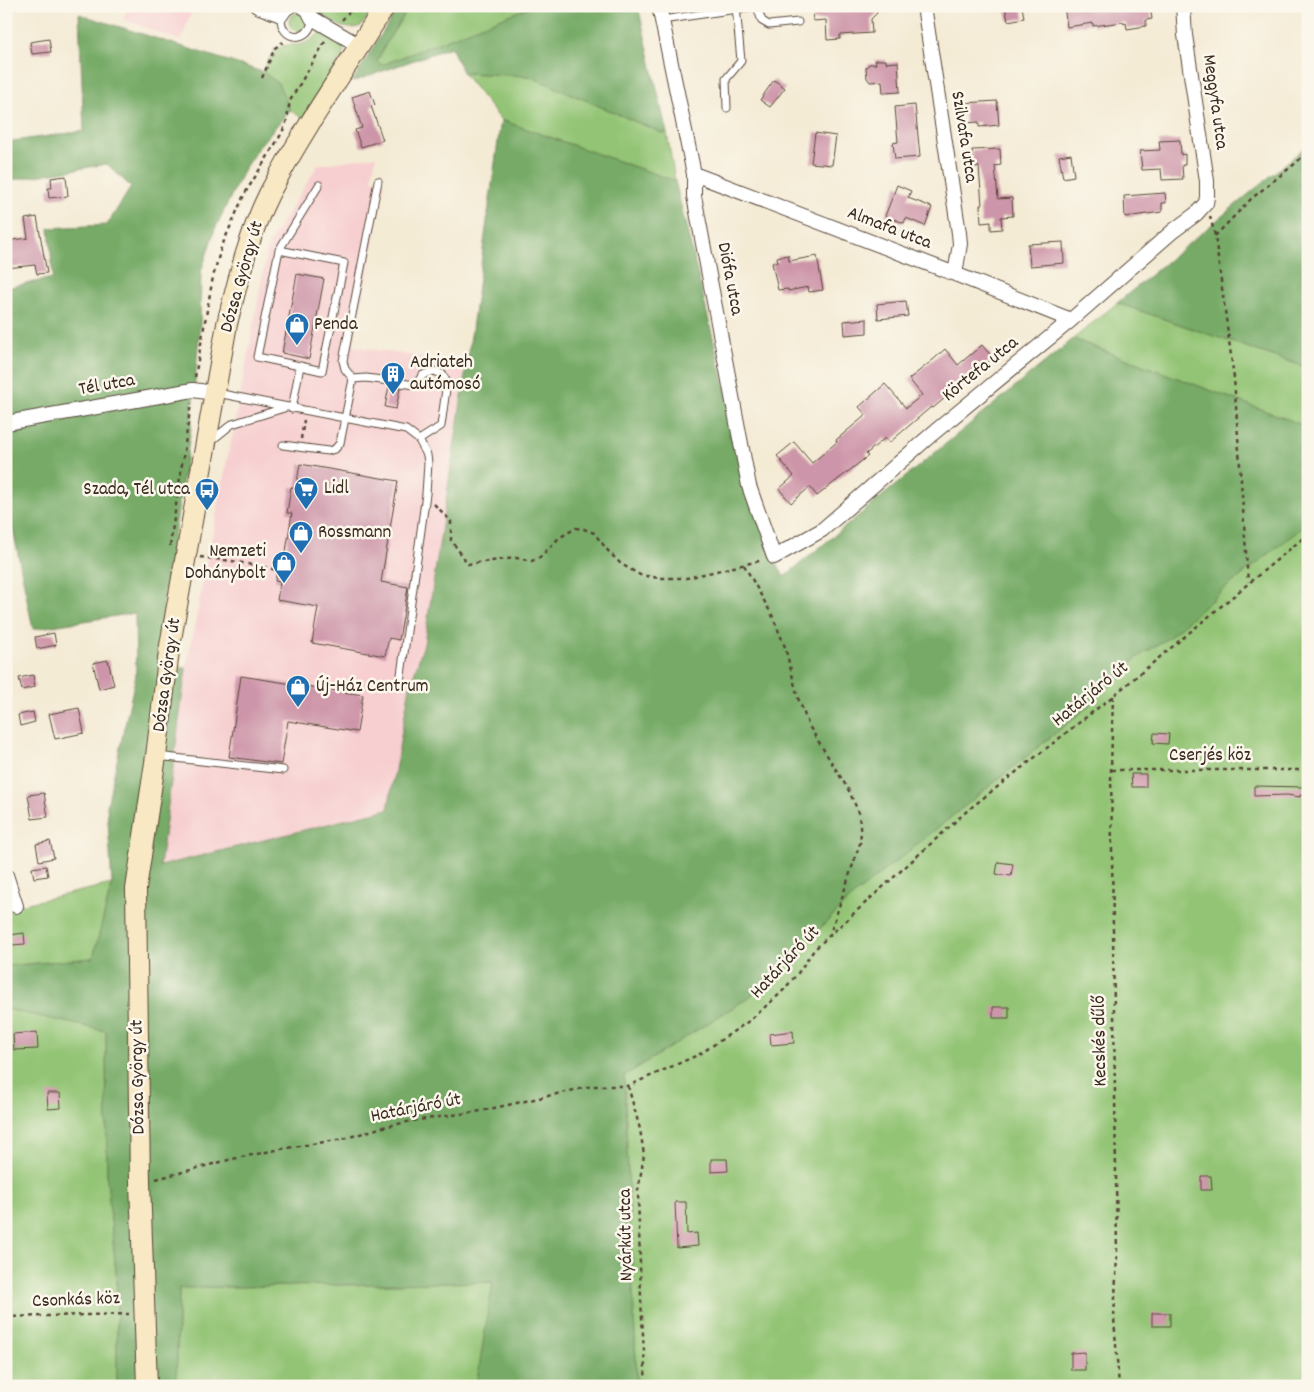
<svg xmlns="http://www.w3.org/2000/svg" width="1314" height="1392" font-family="Dekko,sans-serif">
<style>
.built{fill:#f7cfd0}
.green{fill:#93c474;stroke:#677749}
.forest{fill:#76aa66;stroke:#586a42}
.building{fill:#cd95a9}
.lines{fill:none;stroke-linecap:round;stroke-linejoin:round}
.lane-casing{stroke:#574739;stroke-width:9}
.street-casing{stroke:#574739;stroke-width:16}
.secondary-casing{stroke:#574739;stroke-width:22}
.path{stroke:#574739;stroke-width:2.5;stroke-dasharray:4 4;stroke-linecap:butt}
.lane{stroke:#fff;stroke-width:7}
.street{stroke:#fff;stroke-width:14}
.secondary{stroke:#f8e8c3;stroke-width:20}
.labels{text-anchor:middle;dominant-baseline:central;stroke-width:5;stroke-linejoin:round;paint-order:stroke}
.street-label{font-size:19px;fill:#3b2a1e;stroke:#fbf7ec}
.poi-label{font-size:19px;fill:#3b2a1e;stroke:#fbf7ec;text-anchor:start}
</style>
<rect width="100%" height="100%" fill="#fbf7ec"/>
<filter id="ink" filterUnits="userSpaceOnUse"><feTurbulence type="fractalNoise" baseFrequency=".02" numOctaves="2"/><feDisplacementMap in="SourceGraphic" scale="10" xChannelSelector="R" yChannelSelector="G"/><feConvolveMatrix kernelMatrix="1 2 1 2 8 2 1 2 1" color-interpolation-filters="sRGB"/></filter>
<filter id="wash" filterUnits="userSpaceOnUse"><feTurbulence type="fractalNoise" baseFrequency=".0096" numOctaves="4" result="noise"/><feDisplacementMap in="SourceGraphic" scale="20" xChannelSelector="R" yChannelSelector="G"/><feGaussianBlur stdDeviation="1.12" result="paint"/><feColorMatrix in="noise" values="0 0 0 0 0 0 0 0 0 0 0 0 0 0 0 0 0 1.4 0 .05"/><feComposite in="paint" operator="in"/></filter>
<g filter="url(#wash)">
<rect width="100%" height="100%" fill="#f4ebd5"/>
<path class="built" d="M128,6H172L191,13L181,41L123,19Z
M376,156L372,179L385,182L353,346L465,364L424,644L410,686L388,809L160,867L186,668L247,360L268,245L318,165Z"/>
<path class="green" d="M312,6H376L361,26C342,34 326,16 312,6Z
M410,6H534L382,65L376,62L388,40Z
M289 22a9 9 0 1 1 18 0a9 9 0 1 1-18 0Z
M322,33C334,34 344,39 344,53L304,119L290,110L278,83L263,72C268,60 274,45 289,45C295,44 299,46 305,43C312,41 315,35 322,33Z
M463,73L529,76L662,133H667L675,181L501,120Z
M1117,303L1308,368V427L1073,339Z
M1308,523V1386H637L624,1076L751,996L854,895L1083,711L1138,657L1168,638L1224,589Z
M112,884L93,958L6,966V908Z
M6,1009L106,1031L107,1178L117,1283V1386H6Z
M494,1282L476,1386H176L179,1288Z"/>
<path class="forest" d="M399,6H410L388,40L377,61L382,65L527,8L534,6H638L667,133H662L529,76L463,73L451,47L352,82Z
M79,14L263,72L278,83L290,110L260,145L244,169L215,229L201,272L200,324L191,428L163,607L162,665L186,668L160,866L388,809L410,686L424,644L472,329L501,120L675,181L749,486L774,557L784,577L1073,339L1308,427V523L1224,589L1168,638L1138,657L1083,711L854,895L751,996L624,1076L637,1386H476L493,1282L179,1288L176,1386H117V1283L107,1178L106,1031L6,1009V966L93,958L112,884L107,806L136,675L135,613L33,629L6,494V288L53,278L49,228L107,225L131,187L107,164L6,181V142L84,131Z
M1308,145V368L1117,303Z"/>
<g id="blocks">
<path class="building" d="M812,6H877V13L871,19L872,33L840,35V39L827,40L826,20L813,21Z
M1005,6H1022L1024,18L1008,21Z
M1064,6H1150L1152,19L1146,20V26L1127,29L1126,23L1124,24L1123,22L1093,26V23L1067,27Z
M49,39L51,52L32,54L30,42Z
M875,60H886V63L898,62L900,92L883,93L882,81L870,82L867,78L866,68L869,64H876Z
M774,80L785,88L770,107L760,100Z
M370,91L375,105L371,106L383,140L361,147L355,130L362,128L352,97Z
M997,101L999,125L979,127V122L965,123L964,103Z
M915,105L920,157L895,159L893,143L898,142L895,107Z
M815,133L836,136L832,165L811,163Z
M1180,140L1181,155L1185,154V165H1182L1183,179L1162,180L1161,169L1142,170L1140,151L1160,150L1159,141Z
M1000,149L1001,165L995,166L998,199L1012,198L1013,216L1001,217L1002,229L991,230V222L981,223L980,205H982L979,167H973L972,150Z
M1071,154L1074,176L1063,178L1059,156Z
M66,176L68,196L49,198L48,188H52L51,178Z
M897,185L911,191L908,198L932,207L925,226L906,218L904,223L885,216Z
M1165,193L1166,203H1162V212L1125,217L1124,196Z
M37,217L47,273L37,274L35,265L6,268V241L28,238L25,219Z
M1063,242L1064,263L1030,266L1028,244Z
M788,255L789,261L817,256L823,290L809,292L808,287L788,291V289L778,290L772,263L778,262L777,257Z
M297,274L324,279L309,359L282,353Z
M906,301L908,316L878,319L877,304Z
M867,319V333L845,335L844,321Z
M982,345L993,358L933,408L931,407L889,443L885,438L866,454L868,456L817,496L810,487L791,503L779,489L794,476L777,456L794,442L812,463L837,442L836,440L866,415L859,407L885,384L906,408L922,395L909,379L934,359L945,349L958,365Z
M392,371L403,373L402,378H399L396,382V385L400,388L396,409L385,407L389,386H392L395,382V379L391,376Z
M300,464L398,481L381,582L408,587L399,640L389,638L385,656L312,643L318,607L277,600L280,582L275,581L277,570L279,557L285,558L292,513H287L291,487L296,488Z
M54,633L56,645L37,649L35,637Z
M108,660L114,685L99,689L93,663Z
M33,675L35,687L22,690L19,678Z
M241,676L363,695L357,732L288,721L281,764L229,757Z
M79,708L84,733L55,739L49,714Z
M33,712L35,722L20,726L18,715Z
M1154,733L1169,734L1168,744L1153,743Z
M1131,774H1146V787H1132Z
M1254,786L1306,787V795H1300V797L1287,795L1254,796Z
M44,793L48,817L32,819L28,795Z
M50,841L54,858L39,861L36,844Z
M998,862L1013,864L1011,876L996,874Z
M46,866L48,876L34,878L32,868Z
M24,933L25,944L12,945L10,935Z
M993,1007H1009V1018H993Z
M793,1031L794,1043L771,1045L770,1034Z
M37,1032L38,1049L14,1050L13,1034Z
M47,1093H60L61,1108L48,1109Z
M711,1159H727L728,1171L711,1172Z
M1201,1176H1211L1212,1190H1201Z
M675,1202H686L687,1234L697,1233L698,1246L677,1248Z
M1152,1313H1170V1326H1152Z
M1085,1352V1370H1071V1353Z"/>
</g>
</g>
<g filter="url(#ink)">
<use href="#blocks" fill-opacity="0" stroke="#574739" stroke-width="1"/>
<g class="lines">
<defs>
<path id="lane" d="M757,7L762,21L769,25L798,22
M281,15C279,43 312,43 312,18
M662,20L757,6
M727,108L726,79L741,61L736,6
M279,250L319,185
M353,379L345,369L343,361L378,181
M353,379L366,378L390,381
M401,383L415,385L423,375L434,371L442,374L447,382L441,426L419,440
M217,393L406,430L419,440L427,455L428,463L426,494L400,682
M292,409L300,366L322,371L344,263L279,250L257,357L300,366
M211,441L232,424L284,408
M283,445L328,451L335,449L340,443L353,379
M157,756L283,770"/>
<path id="street" d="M257,6L281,15L285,9L290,6
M302,6L308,10L312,18L360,46
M659,6L694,174V196L749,486L774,557L822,530L932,434L1071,320L1173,231L1196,214L1206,203L1207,197V181L1185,35L1183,6
M924,6L959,233L960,244L955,274
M694,174L955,274L1071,320
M6,423L193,390L214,393
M6,875L16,906"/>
<path id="secondary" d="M147,1386L140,1182L136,889L156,756L169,651L227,324C238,280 249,234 269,194C303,129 346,68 385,6"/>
</defs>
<use href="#lane" class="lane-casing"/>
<use href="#street" class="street-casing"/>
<use href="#secondary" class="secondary-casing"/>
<path class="path" d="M342,20L354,6
M262,78L275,48L283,42
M1210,216L1215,236L1234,378L1248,582
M1215,236L1252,198L1297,162L1308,151
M195,377L213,277L221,248L244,195L282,133L287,120L289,106L291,99L326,40
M301,439L304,420
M434,504L451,521V540L468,564L516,558L532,561L540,557L559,538L576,528L584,529L594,533L609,552L621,564L640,575L659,578H687L763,560
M170,546L191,403
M200,557L232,561L277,570
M744,565L772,615L785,647L798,698L809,726L848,789L859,813L861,840L830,934
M1113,696L1111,770L1117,1256L1114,1318L1119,1386
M1111,770H1308
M628,1086L640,1129L644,1155L638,1191L641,1300L646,1386
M156,1179L232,1159L281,1149L343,1139L383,1127L412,1121L481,1111L592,1086H628L700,1054L749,1021L781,993L798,973L814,950L830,935L968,810L1113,696L1308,534
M6,1249L10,1386
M6,1317L129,1314"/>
<use href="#lane" class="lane"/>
<use href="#street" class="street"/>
<use href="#secondary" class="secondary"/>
</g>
</g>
<defs>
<symbol id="shop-pin" viewBox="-11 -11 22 30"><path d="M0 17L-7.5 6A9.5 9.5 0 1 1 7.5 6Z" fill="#1f6fb2" stroke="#fbf7ec"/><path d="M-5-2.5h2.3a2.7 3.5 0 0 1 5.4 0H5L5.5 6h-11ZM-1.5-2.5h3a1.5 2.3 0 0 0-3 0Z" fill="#fff"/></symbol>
<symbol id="building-pin" viewBox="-11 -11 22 30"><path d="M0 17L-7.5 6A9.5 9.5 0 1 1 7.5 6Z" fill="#1f6fb2" stroke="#fbf7ec"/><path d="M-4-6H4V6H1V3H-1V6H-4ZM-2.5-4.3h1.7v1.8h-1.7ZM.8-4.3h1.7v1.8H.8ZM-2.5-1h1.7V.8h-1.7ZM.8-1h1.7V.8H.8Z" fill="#fff"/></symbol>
<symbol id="supermarket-pin" viewBox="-11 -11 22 30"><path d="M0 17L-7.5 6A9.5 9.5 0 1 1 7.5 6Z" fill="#1f6fb2" stroke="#fbf7ec"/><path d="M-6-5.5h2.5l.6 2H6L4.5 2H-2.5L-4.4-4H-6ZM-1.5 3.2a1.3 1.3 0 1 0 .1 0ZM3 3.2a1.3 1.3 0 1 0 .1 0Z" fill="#fff"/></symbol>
<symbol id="bus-pin" viewBox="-11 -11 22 30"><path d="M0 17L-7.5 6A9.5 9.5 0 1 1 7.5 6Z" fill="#1f6fb2" stroke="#fbf7ec"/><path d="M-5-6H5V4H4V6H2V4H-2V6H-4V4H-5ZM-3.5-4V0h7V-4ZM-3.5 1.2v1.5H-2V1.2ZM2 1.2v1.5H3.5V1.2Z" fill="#fff"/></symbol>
</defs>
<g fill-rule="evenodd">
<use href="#shop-pin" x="283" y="311" width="28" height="38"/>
<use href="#building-pin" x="379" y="360" width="28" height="38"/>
<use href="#supermarket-pin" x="292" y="475" width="28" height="38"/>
<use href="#bus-pin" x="193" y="476" width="28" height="38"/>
<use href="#shop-pin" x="287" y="519" width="28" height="38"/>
<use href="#shop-pin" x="270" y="549" width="28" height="38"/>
<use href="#shop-pin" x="284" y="673" width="28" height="38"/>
</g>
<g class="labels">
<g class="street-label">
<text transform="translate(1214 102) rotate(82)">Meggyfa utca</text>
<text transform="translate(963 137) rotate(81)">Szilvafa utca</text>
<text transform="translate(889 229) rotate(21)">Almafa utca</text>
<text transform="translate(243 277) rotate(-74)">Dózsa György út</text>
<text transform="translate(729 279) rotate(79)">Diófa utca</text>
<text transform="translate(981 370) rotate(-39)">Körtefa utca</text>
<text transform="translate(107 386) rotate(-10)">Tél utca</text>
<text transform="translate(168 675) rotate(-82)">Dózsa György út</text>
<text transform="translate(1091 695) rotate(-39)">Határjáró út</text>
<text x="1210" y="756">Cserjés köz</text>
<text transform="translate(786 963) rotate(-47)">Határjáró út</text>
<text transform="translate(1101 1041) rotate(-91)">Kecskés dűlő</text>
<text transform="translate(139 1077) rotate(-91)">Dózsa György út</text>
<text transform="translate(416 1109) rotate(-11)">Határjáró út</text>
<text transform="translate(627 1235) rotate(-91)">Nyárkút utca</text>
<text transform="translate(76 1301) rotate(-2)">Csonkás köz</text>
</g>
<g class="poi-label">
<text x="314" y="325">Penda</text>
<text x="410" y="363">Adriateh<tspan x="410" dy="22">autómosó</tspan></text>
<text x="324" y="489">Lidl</text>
<text x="190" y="490" text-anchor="end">Szada, Tél utca</text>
<text x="318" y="533">Rossmann</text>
<text x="266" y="552" text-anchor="end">Nemzeti<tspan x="266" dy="22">Dohánybolt</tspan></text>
<text x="316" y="687">Új-Ház Centrum</text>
</g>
</g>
<rect width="1314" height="1392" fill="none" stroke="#fbf7ec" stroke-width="25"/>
</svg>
